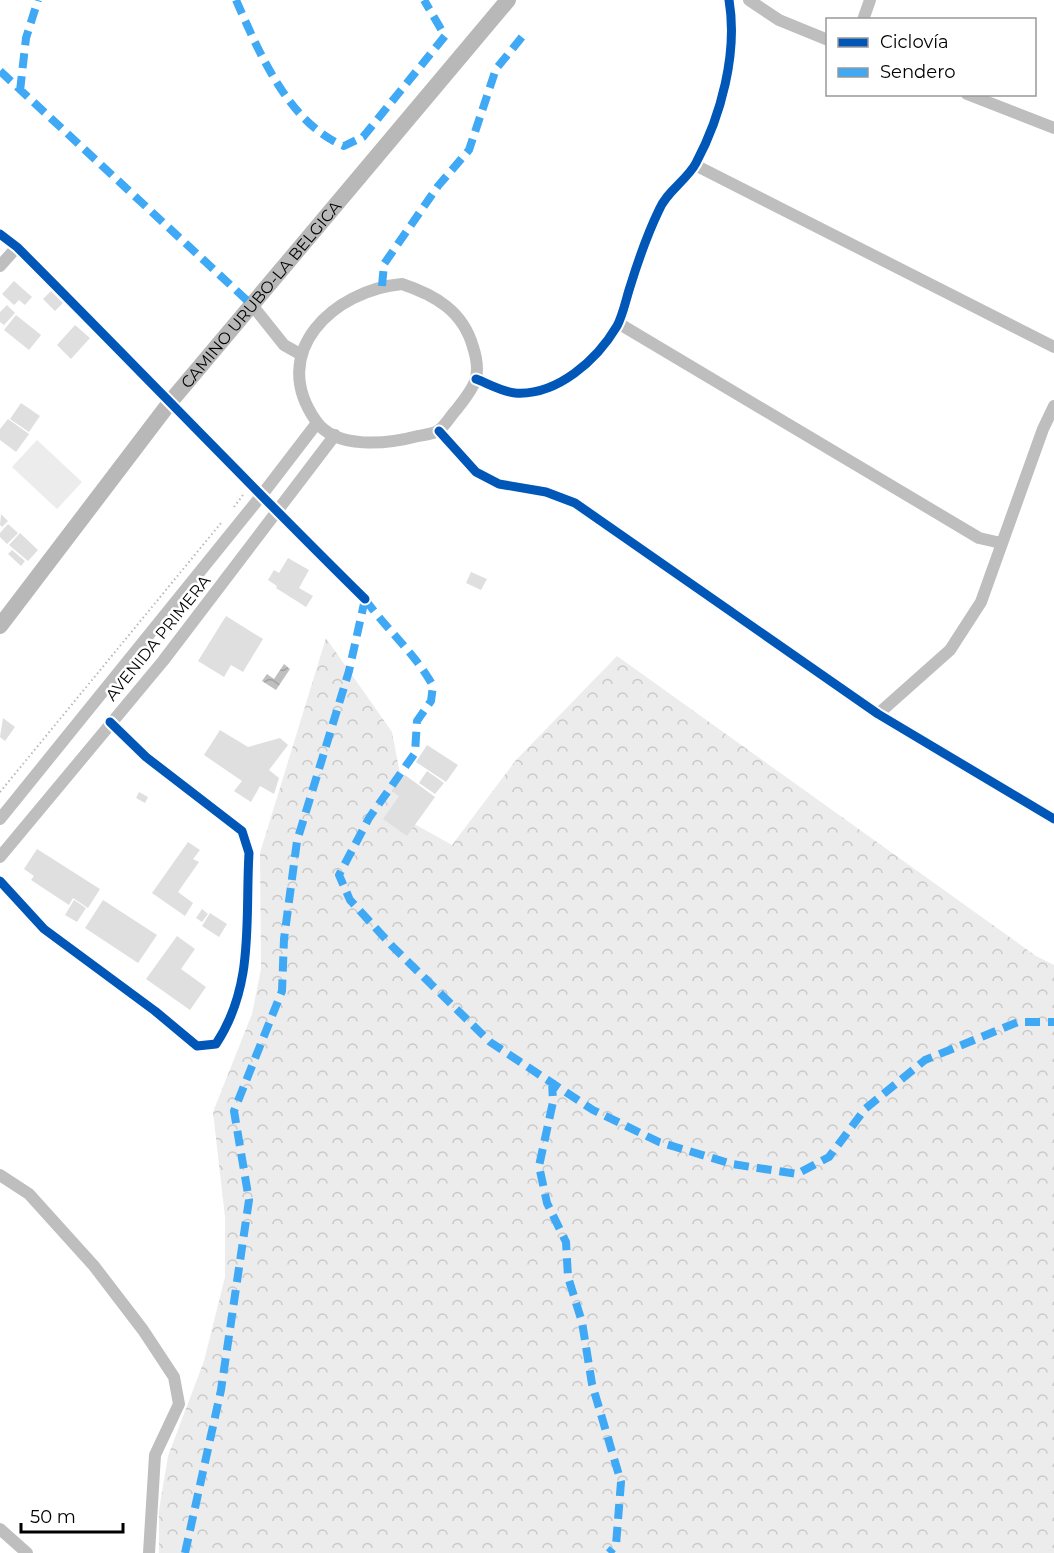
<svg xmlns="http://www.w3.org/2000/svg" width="1054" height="1553" font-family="Montserrat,sans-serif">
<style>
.forest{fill:url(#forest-crowns)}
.green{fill:#ececec}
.water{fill:url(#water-waves)}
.building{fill:#dfdfdf}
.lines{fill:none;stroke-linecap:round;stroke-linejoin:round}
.path{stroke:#b9b9b9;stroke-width:2;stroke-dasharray:1.5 3;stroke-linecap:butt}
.minor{stroke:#bebebe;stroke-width:12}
.secondary{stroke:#b8b8b8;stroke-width:16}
.quiet{stroke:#3fa9f5;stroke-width:8;stroke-dasharray:15 8;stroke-linecap:butt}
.cycleway-casing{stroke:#fff;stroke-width:13}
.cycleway{stroke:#0057b8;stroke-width:9}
.labels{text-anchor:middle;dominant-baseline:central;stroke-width:5;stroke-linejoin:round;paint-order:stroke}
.street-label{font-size:16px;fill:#000;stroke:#fff}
</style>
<defs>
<pattern id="forest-crowns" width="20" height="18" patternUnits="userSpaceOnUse" patternTransform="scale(1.5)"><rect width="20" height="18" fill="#ececec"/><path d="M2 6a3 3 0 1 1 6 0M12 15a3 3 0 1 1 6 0" fill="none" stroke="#c9c9c9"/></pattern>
<pattern id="water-waves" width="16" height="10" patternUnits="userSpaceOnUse" patternTransform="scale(1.5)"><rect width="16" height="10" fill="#bfbfbf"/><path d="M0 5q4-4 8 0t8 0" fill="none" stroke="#a2a2a2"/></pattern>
</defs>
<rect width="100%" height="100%" fill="#fff"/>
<path class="forest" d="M326,638L392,732L409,821L452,845L516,760L617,656L1036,956L1054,965V1553H159V1510L168,1456L204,1361L225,1277V1217L213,1112L252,1014L261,969L260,853Z"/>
<path class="green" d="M37,440L82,482L57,509L12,467Z"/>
<path class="water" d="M284,664L290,669L276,690L262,681L267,674L274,679Z"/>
<path class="building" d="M14,281L32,297L25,305L19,300L14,305L2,294Z
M51,291L63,303L55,311L43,299Z
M7,305L15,313L4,325L0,322V312Z
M16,315L41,335L29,350L4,330Z
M75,325L90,338L71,359L57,345Z
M21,403L40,416L29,432L10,419Z
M8,419L29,434L16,452L0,440V429Z
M1,514L8,521L2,527L0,525Z
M8,524L18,533L7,544L0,537V533Z
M20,533L38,550L28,561L9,545Z
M12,550L25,561L21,566L8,554Z
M288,558L309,570L299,588L313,596L306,607L276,588L277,586L268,580L274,570L279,573Z
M471,572L487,579L481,590L466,583Z
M226,616L263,639L243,672L231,665L224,677L198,661Z
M3,718L15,727L5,741L0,737Z
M220,730L248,747L280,738L288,745L269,770L279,778L274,794L260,786L251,802L234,791L242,781L204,755Z
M427,745L458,765L446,782L416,762Z
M427,771L444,783L435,794L419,783Z
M405,775L435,797L407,836L383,819L399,796L392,791Z
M139,792L148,797L145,803L136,798Z
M188,842L200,850L193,859L199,862L178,892L193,903L185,916L152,893Z
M37,849L100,889L88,908L73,898L69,905L31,880L34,876L24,869Z
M74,900L86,908L77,922L65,915Z
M103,900L157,935L138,963L85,928Z
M202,909L208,914L202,922L196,918Z
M210,913L227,924L219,937L202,926Z
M177,936L195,949L181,969L206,987L190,1010L146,979Z"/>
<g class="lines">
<path class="path" d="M234,507L243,495
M0,792L221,523"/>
<path class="minor" d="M749,0L779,20L828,40
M863,20L870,0
M967,94L1054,128
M695,165L1054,347
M0,234L17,247C134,364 247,483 365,599
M0,266L17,247
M402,284C435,295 463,311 473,347C476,356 478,369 476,378C474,388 463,401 457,409C451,415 446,425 439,430C434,434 424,435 418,436C388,444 336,450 316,421C267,352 334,290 402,284Z
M252,305L284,345L300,354
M618,323L979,538L1001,543
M476,379C487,383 503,392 515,393C557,396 597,360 617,326C623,315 626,299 630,287C638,261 647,235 659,210C666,192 687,180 696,163C721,116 738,53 729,0
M439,431L476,472L499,484L546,492L575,503L878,714L1054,819
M878,714L950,650L981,602L1043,429L1054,406
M0,819L261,496L317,423
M0,857L163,661L335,435
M0,881L44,929L155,1011L197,1046L216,1044C255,985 245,920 249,853L242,831L146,757L110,722
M0,1175L29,1194L94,1266L143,1330L174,1377L179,1404L155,1455L149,1553
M0,1529L27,1553"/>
<path class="secondary" id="s1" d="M0,626L171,401L508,0"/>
<path class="quiet" d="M236,0C259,52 288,123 344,146L363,137L445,36L424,0
M0,71L252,305
M20,91L26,38L38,0
M382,286L384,264L438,186L469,150L496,69L526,32
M365,599C386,629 415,653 433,686L431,701L417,721L415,753L369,818L339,875L350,900L393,947L490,1042L593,1110L659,1142L732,1164L797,1174L829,1157L865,1109L925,1060L1018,1022H1054
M552,1081L553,1102L539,1166L547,1203L566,1242L568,1277L582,1322L592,1384L621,1482L616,1545L609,1553
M185,1553L221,1390L249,1200L234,1111L282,991L284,939L297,841L349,671L365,599"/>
<defs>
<path id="cycleway" d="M0,234L17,247C134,364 247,483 365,599
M476,379C487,383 503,392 515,393C557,396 597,360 617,326C623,315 626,299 630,287C638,261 647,235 659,210C666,192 687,180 696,163C721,116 738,53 729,0
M439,431L476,472L499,484L546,492L575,503L878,714L1054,819
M0,881L44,929L155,1011L197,1046L216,1044C255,985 245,920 249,853L242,831L146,757L110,722"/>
</defs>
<use href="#cycleway" class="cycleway-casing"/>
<use href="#cycleway" class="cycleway"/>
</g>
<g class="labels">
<g class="street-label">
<text stroke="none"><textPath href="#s1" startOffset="422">CAMINO URUBO-LA BELGICA</textPath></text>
<text transform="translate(158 638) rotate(-51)">AVENIDA PRIMERA</text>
</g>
</g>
<rect x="826" y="18" width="210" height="78" fill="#ffffff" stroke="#999999" stroke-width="1.5"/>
<rect x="838" y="38" width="30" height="9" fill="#0057b8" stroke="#999999" stroke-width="1.5"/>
<text x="880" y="48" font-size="18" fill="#000000">Ciclovía</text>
<rect x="838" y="68" width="30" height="9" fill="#3fa9f5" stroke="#999999" stroke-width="1.5"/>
<text x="880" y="78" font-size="18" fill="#000000">Sendero</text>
<path d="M21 1523v9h102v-9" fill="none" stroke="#000000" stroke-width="3"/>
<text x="30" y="1523" font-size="18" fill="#000000" stroke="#ffffff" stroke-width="4.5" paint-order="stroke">50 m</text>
</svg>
